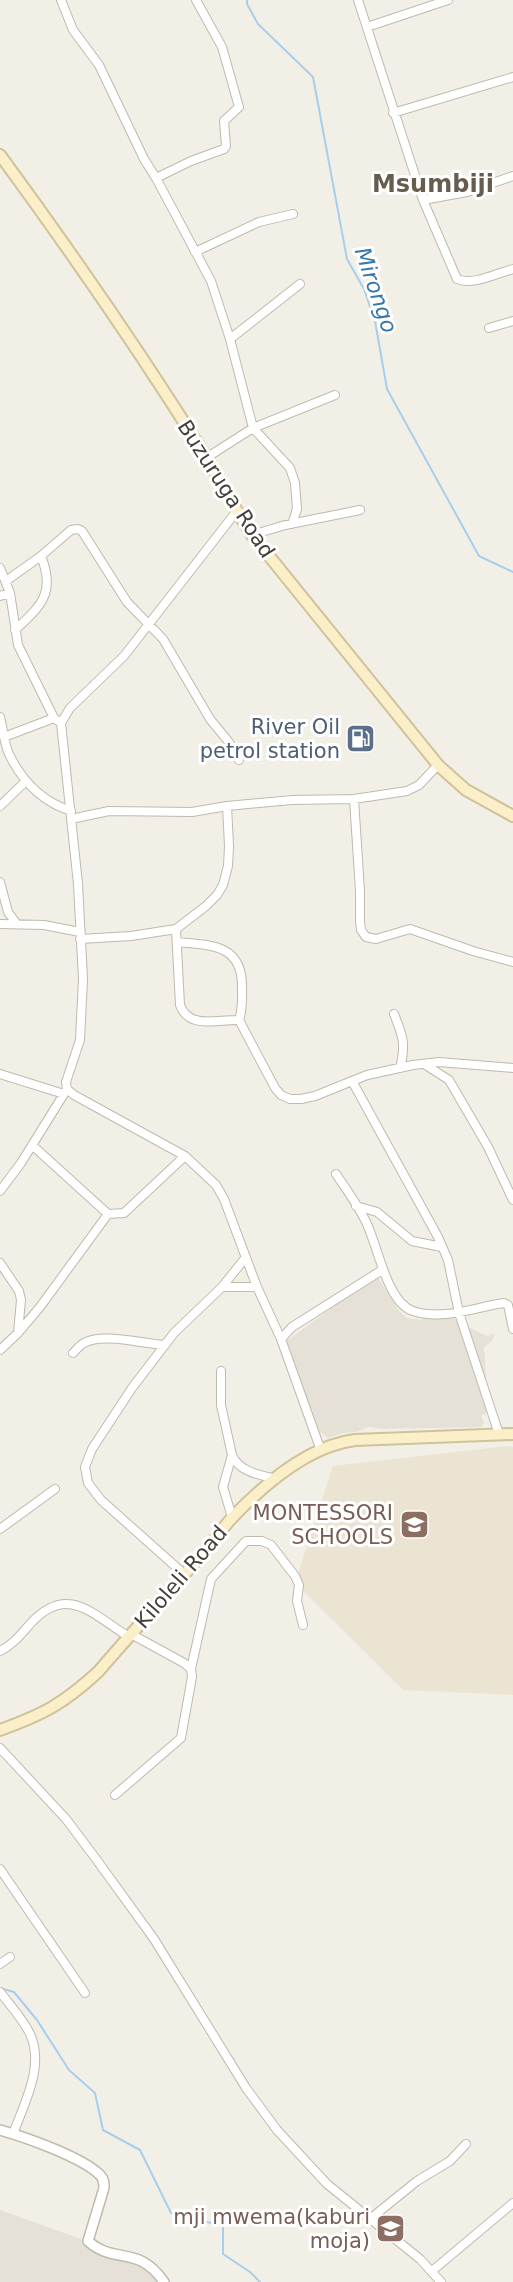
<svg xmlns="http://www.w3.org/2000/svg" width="513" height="2282" font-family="'DejaVu Sans',sans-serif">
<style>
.residential{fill:#e6e1d6}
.education{fill:#ebe4d2}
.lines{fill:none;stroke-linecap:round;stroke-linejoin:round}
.stream{stroke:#a7cfec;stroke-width:2}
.minor-casing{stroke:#c0baad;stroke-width:10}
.tertiary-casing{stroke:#c0baad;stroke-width:12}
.secondary-casing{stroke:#d0c299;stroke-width:14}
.minor{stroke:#fff;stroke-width:8}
.tertiary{stroke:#fff;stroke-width:9}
.secondary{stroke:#fbefc9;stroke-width:10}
.labels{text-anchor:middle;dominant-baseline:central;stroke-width:6;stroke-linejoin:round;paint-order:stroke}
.street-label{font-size:21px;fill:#454037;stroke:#fff}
.service-label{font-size:21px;fill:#4e5e75;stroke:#fff;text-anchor:end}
.education-label{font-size:21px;fill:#785e54;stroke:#fff;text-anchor:end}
.water-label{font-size:22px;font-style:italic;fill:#3678aa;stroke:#fff}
.quarter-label{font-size:24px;font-weight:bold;fill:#675d4e;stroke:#fff}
</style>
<rect width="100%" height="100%" fill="#f2efe7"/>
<path class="residential" d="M378,1277L399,1311L407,1318L421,1320L428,1315H448L478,1332L488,1336L495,1333L492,1341L484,1347L486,1376L483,1387L490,1406L487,1413L481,1416L484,1422L481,1427L383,1429L369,1427L356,1432L343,1433L328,1438L319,1431L284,1343L333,1307L349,1292Z
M0,2210L81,2239L108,2254L143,2266L159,2282H0Z"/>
<path class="education" d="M507,1446L513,1447V1695L403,1690L295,1583L333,1466Z"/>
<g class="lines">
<path class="stream" d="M247,0V4L258,24L313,77L347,259L364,289L375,321L387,389L479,556L513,572
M0,1988L14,1992L37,2020L69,2070L95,2093L103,2130L140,2150L171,2213L223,2226V2254L250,2272L260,2282"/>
<defs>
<path id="minor" d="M61,0L73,30L99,65L144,159L156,178L211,281L230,339L253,428L290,468L295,483L297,509L292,524
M358,0L423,200L457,279C473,286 497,273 513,269
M367,27L448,0
M393,113L513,77
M156,178L191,161L224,149L226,146L224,121L239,107L222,47L196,0
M423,200L467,192L513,176
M195,252L259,222L293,214
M489,328L513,321
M230,339L300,284
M206,458L253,428L335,395
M236,512L124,656L70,708L61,723L78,884L83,979L80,1040L66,1082L67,1089L74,1095L185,1156L216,1185L224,1199L257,1287L281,1339L320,1448
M252,535L285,525L360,510
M0,568L10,593L18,645L54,718L61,723
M6,581L41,556L71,530L78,529L82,531L127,602L163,639L210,719L228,741L239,760
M0,596L10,593
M15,630C41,606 56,593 41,556
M0,717C3,729 4,743 9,754C22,781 43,802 71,811
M4,737L54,718
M354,799L360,891V921L361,930L366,937L376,939L410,929L473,951L513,962
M0,806L26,781
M71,819L109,811L192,812L227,806L292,800L354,799L407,791L419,785L438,765
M0,882L8,912L16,923
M0,924L44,925L80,932
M176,929L180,1005C189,1030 218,1019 239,1020L275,1088L281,1095L290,1099H301L315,1096L367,1075L413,1065L439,1062L513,1068
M80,939L131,936L176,929L206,906L217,895L223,885L228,866L229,846L227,806
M177,942C210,945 242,944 242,986C242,998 243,1009 239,1020
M394,1014C403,1036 406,1045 400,1068
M424,1064L449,1080L488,1147L513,1200
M0,1074L64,1094
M352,1081L438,1237L448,1260L459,1313L499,1434
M32,1145L108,1214L124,1213L185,1156
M336,1174C346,1189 357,1204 365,1220C378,1244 386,1302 413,1311C443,1321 475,1307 504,1303L508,1305L513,1329
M0,1191L21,1163L67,1089
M356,1206L377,1212L412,1241L442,1247
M0,1263L19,1291L21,1300L18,1333
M222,1287H257
M281,1339L292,1327L382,1270
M0,1350L18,1333L40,1307L108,1214
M73,1353C76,1350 80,1345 84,1343C102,1332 144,1344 165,1345
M221,1371V1405L232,1455L223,1487L232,1517
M232,1455C239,1472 260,1475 276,1479
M0,1529L55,1489
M184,1574L101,1500L88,1483L85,1467L92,1449L132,1388L174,1333L222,1287L246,1257
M0,1651C13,1645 22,1633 31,1623C68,1583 93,1615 129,1637
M191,1669L211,1579L246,1541H262L271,1545L295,1576L299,1585L297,1601L303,1625
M0,1748L66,1819L96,1859L154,1939L246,2088L277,2130L327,2184L420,2259L441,2282
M115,1795L181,1738L192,1677L191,1669L184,1663L131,1634
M0,1869L85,1993
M0,1964L10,1957
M0,1992C10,2005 23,2019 30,2034C45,2066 24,2104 13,2134
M370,2219L417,2181L450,2161L466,2144
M432,2271L513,2203"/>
<path id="tertiary" d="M0,2130C25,2137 82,2157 100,2175C104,2179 104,2183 104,2188L88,2241C114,2265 138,2244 164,2282"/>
<path id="secondary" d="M0,155C72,253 141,353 206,457C222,483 235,510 252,535L438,765L466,790L513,816
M0,1730C44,1714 63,1704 98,1672C135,1629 173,1588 210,1545C217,1537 223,1528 230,1520C262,1486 307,1446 355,1440L513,1434"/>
</defs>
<use href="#minor" class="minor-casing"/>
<use href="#tertiary" class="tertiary-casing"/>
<use href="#secondary" class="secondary-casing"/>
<use href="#minor" class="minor"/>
<use href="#tertiary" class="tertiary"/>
<use href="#secondary" class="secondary"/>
</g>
<defs>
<symbol id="fuel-square" viewBox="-11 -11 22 22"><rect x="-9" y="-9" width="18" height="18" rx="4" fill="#5c6f8a" stroke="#fff"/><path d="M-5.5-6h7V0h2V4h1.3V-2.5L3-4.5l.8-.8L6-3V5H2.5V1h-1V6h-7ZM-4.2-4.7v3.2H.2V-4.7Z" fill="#fff"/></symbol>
<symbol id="school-square" viewBox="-11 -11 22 22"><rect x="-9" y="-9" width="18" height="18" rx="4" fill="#8d6e63" stroke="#fff"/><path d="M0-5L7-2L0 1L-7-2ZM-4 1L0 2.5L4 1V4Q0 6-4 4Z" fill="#fff"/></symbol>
<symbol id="university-square" viewBox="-11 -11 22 22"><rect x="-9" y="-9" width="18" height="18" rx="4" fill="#8d6e63" stroke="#fff"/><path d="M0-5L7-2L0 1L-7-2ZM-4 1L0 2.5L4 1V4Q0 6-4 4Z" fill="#fff"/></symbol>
</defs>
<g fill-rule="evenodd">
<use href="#fuel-square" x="344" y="722" width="33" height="33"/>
<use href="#school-square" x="398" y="1508" width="33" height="33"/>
<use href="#university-square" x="374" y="2212" width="33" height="33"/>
</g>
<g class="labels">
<g class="street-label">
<text transform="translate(226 489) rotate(57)">Buzuruga Road</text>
<text transform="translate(181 1577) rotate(-49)">Kiloleli Road</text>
</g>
<g class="service-label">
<text x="340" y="727">River Oil<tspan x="340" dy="24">petrol station</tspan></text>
</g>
<g class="education-label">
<text x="393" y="1513">MONTESSORI<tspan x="393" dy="24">SCHOOLS</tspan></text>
<text x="370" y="2217">mji mwema(kaburi<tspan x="370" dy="24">moja)</tspan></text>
</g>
<g class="water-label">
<text transform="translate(376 290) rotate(71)">Mirongo</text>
</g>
<g class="quarter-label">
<text x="433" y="184">Msumbiji</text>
</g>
</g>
</svg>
